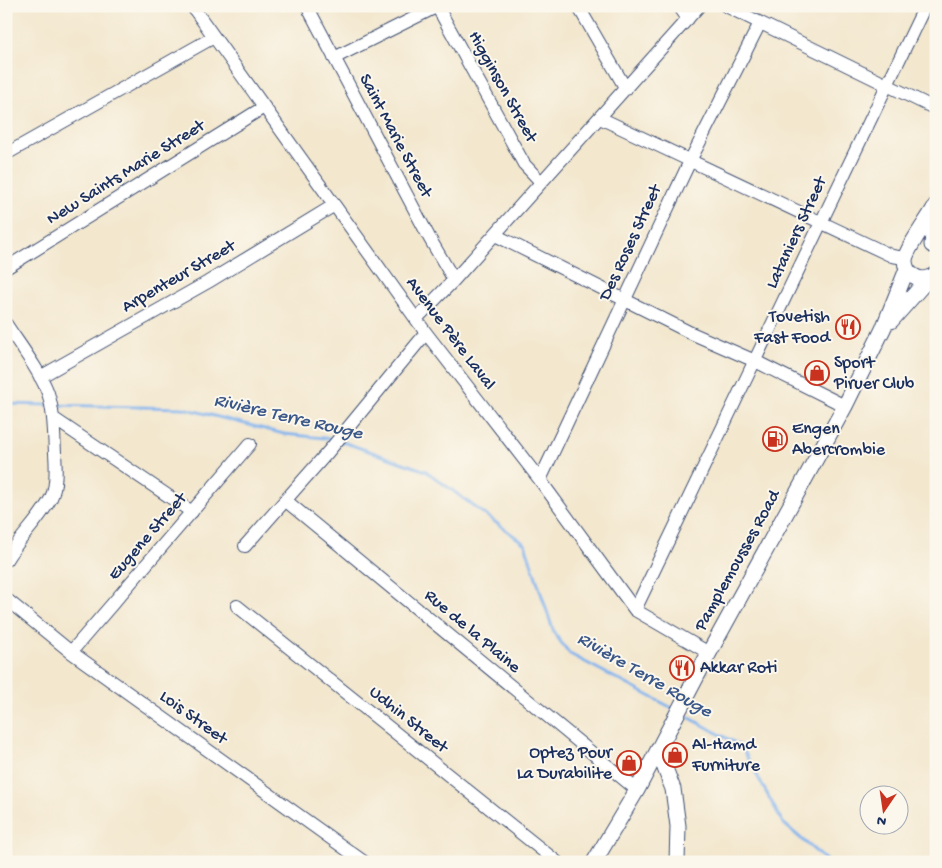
<svg xmlns="http://www.w3.org/2000/svg" width="942" height="868" font-family="'Gochi Hand',sans-serif">
<style>
.lines{fill:none;stroke-linecap:round;stroke-linejoin:round}
.stream{stroke:#81b3ed;stroke-width:3}
.minor-casing{stroke:#3b4b6f;stroke-width:14}
.major-casing{stroke:#3b4b6f;stroke-width:17}
.minor{stroke:#fff;stroke-width:12}
.major{stroke:#fff;stroke-width:15}
.labels{text-anchor:middle;dominant-baseline:central;stroke-width:4;stroke-linejoin:round;paint-order:stroke}
.street-label{font-size:18px;fill:#1b2f5e;stroke:#fbf7ec}
.poi-label{font-size:18px;fill:#1b2f5e;stroke:#fbf7ec;text-anchor:start}
.water-label{font-size:19px;font-style:italic;fill:#3a5789;stroke:#fbf7ec}
</style>
<rect width="100%" height="100%" fill="#fbf7ec"/>
<filter id="ink" filterUnits="userSpaceOnUse"><feTurbulence type="fractalNoise" baseFrequency=".02" numOctaves="2"/><feDisplacementMap in="SourceGraphic" scale="10" xChannelSelector="R" yChannelSelector="G"/><feConvolveMatrix kernelMatrix="1 2 1 2 8 2 1 2 1" color-interpolation-filters="sRGB"/></filter>
<filter id="wash" filterUnits="userSpaceOnUse"><feTurbulence type="fractalNoise" baseFrequency=".0096" numOctaves="4" result="noise"/><feDisplacementMap in="SourceGraphic" scale="20" xChannelSelector="R" yChannelSelector="G"/><feGaussianBlur stdDeviation="1.12" result="paint"/><feColorMatrix in="noise" values="0 0 0 0 0 0 0 0 0 0 0 0 0 0 0 0 0 1.4 0 .05"/><feComposite in="paint" operator="in"/></filter>
<g filter="url(#wash)">
<rect width="100%" height="100%" fill="#f3e7ce"/>
<g class="lines">
<path class="stream" d="M6,404L48,405
M54,405L183,408L284,434L334,439
M340,441L426,471L525,544L554,633L570,654L674,709
M681,713L741,746L783,823L828,862"/>
</g>
</g>
<g filter="url(#ink)">
<g class="lines">
<defs>
<path id="minor" d="M192,6L426,333L540,480L635,610L709,653
M307,6L430,239L454,280
M437,6L524,164L541,182
M578,6L626,89
M679,6L688,19
M726,6L936,109
M334,58L438,6
M600,118L892,256L905,258
M6,154L214,37
M495,235L691,333L755,361L845,406
M6,268L264,107
M417,318L454,280L699,6
M6,324C19,344 40,371 48,393C54,412 54,433 55,453C56,467 57,486 51,498C39,521 19,538 6,560
M40,377L208,282L333,206
M53,418L192,512
M540,480L690,161L760,23
M285,500L637,790
M245,546L328,452L426,333
M6,599L71,652L364,862
M237,606L557,862
M635,610L925,6
M71,652L250,444"/>
<path id="major" d="M936,205C930,217 906,249 905,260C905,266 908,273 914,276C922,281 929,279 936,274
M932,245L935,209
M891,321L928,279
M658,750L673,789L678,826L677,862
M594,862L637,790L709,653L845,406L883,329L907,269"/>
</defs>
<use href="#minor" class="minor-casing"/>
<use href="#major" class="major-casing"/>
<use href="#minor" class="minor"/>
<use href="#major" class="major"/>
</g>
</g>
<defs>
<symbol id="restaurant-ring" viewBox="-11 -11 22 22"><circle r="9.5" fill="#fbf7ec" stroke="#c8321e" stroke-width="1.5"/><path d="M-5-6h1v4h1v-4h1v4h1v-4h1v5L-1.5 .5V6h-2V.5L-5-1ZM5-6V6H3V1.5H1.5Q1.5-4 5-6Z" fill="#c8321e"/></symbol>
<symbol id="shop-ring" viewBox="-11 -11 22 22"><circle r="9.5" fill="#fbf7ec" stroke="#c8321e" stroke-width="1.5"/><path d="M-5-2.5h2.3a2.7 3.5 0 0 1 5.4 0H5L5.5 6h-11ZM-1.5-2.5h3a1.5 2.3 0 0 0-3 0Z" fill="#c8321e"/></symbol>
<symbol id="fuel-ring" viewBox="-11 -11 22 22"><circle r="9.5" fill="#fbf7ec" stroke="#c8321e" stroke-width="1.5"/><path d="M-5.5-6h7V0h2V4h1.3V-2.5L3-4.5l.8-.8L6-3V5H2.5V1h-1V6h-7ZM-4.2-4.7v3.2H.2V-4.7Z" fill="#c8321e"/></symbol>
</defs>
<g fill-rule="evenodd">
<use href="#restaurant-ring" x="834" y="313" width="28" height="28"/>
<use href="#shop-ring" x="803" y="359" width="28" height="28"/>
<use href="#fuel-ring" x="761" y="425" width="28" height="28"/>
<use href="#restaurant-ring" x="668" y="654" width="28" height="28"/>
<use href="#shop-ring" x="661" y="741" width="28" height="28"/>
<use href="#shop-ring" x="615" y="749" width="28" height="28"/>
</g>
<g class="labels">
<g class="street-label">
<text transform="translate(502 87) rotate(61)">Higginson Street</text>
<text transform="translate(395 136) rotate(62)">Saint Marie Street</text>
<text transform="translate(126 173) rotate(-32)">New Saints Marie Street</text>
<text transform="translate(797 233) rotate(-65)">Lataniers Street</text>
<text transform="translate(631 243) rotate(-65)">Des Roses Street</text>
<text transform="translate(179 277) rotate(-30)">Arpenteur Street</text>
<text transform="translate(450 334) rotate(53)">Avenue Père Laval</text>
<text transform="translate(148 537) rotate(-49)">Eugene Street</text>
<text transform="translate(738 561) rotate(-61)">Pamplemousses Road</text>
<text transform="translate(472 632) rotate(40)">Rue de la Plaine</text>
<text transform="translate(193 718) rotate(36)">Lois Street</text>
<text transform="translate(408 720) rotate(39)">Udhin Street</text>
</g>
<g class="poi-label">
<text x="830" y="317" text-anchor="end">Tovetish<tspan x="830" dy="21">Fast Food</tspan></text>
<text x="834" y="363">Sport<tspan x="834" dy="21">Piruer Club</tspan></text>
<text x="792" y="429">Engen<tspan x="792" dy="21">Abercrombie</tspan></text>
<text x="700" y="668">Akkar Roti</text>
<text x="692" y="745">Al-Hamd<tspan x="692" dy="21">Furniture</tspan></text>
<text x="612" y="753" text-anchor="end">Optez Pour<tspan x="612" dy="21">La Durabilite</tspan></text>
</g>
<g class="water-label">
<text transform="translate(288 418) rotate(13)">Rivière Terre Rouge</text>
<text transform="translate(644 676) rotate(30)">Rivière Terre Rouge</text>
</g>
</g>
<rect width="942" height="868" fill="none" stroke="#fbf7ec" stroke-width="25"/>
<g transform="translate(884 810) rotate(193)"><circle r="24" fill="#fbf7ec" stroke="#a1a7b3"/>
<path d="M0-4L9 19L0 12L-9 19Z" fill="#c8321e"/>
<text y="-8" font-size="14" font-weight="bold" text-anchor="middle" fill="#1b2f5e">N</text>
</g>
</svg>
